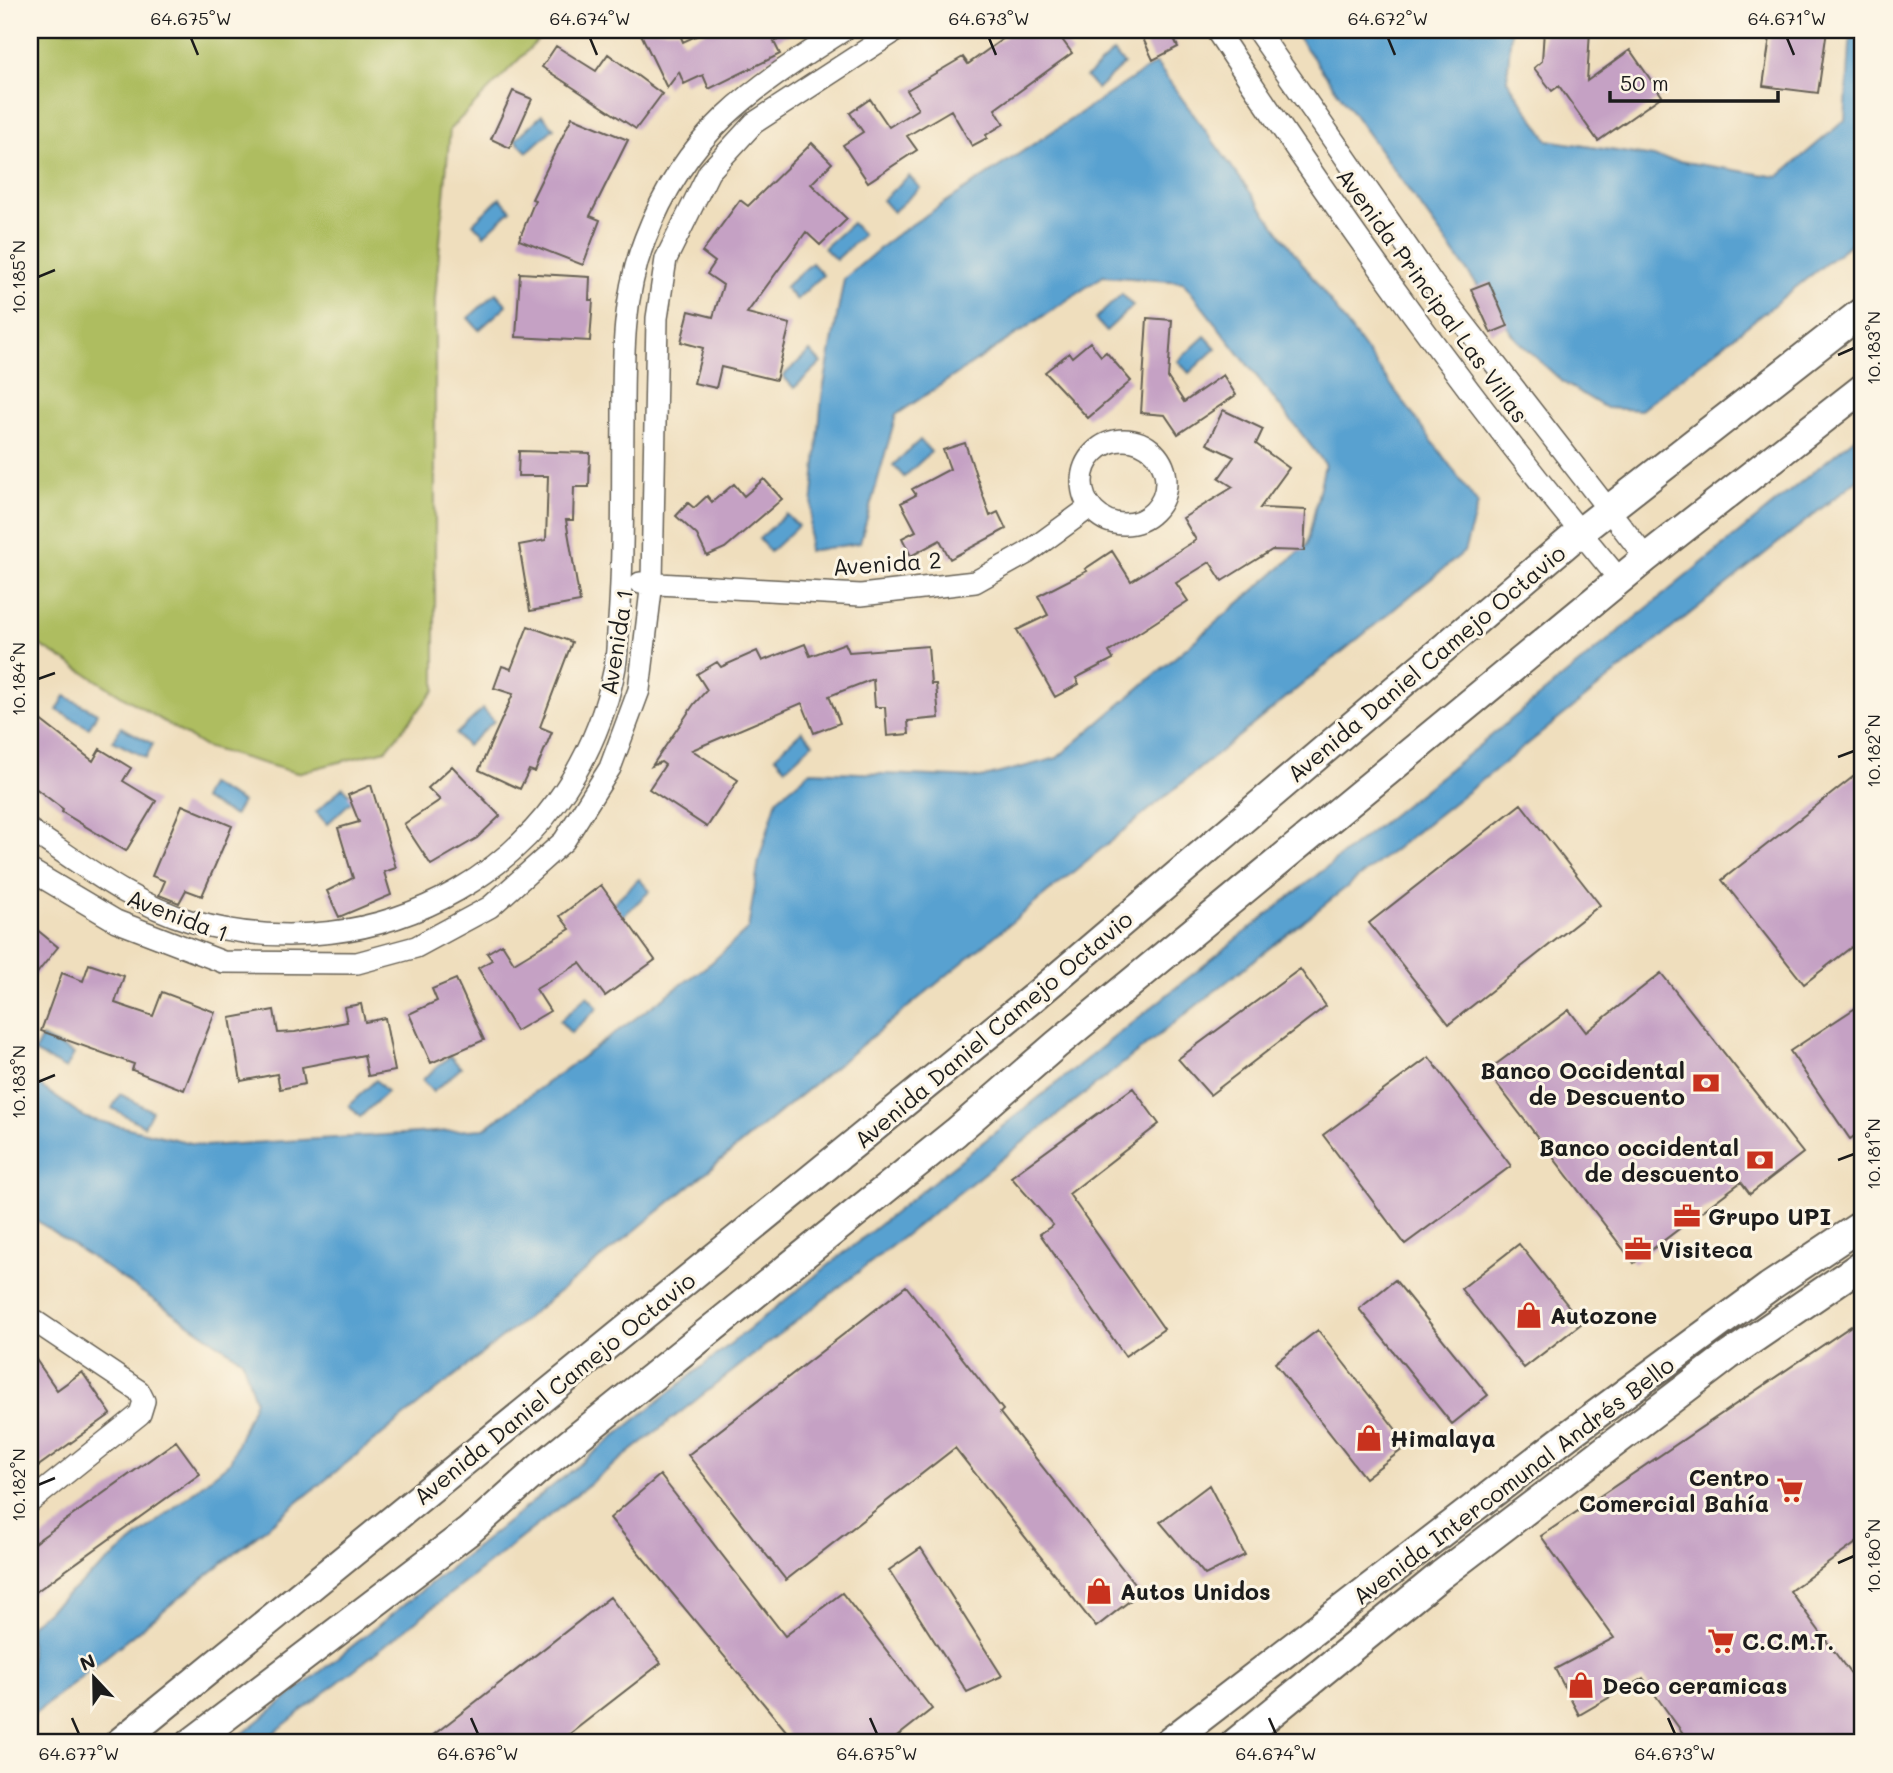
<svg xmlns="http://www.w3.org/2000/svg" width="1893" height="1773" font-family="Mali,sans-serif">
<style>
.green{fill:#aebd60;stroke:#656c3e;stroke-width:2}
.water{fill:#59a1d0;stroke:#3a5e76;stroke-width:2}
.building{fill:#c5a1c4}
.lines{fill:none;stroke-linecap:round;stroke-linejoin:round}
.street-casing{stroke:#666054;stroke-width:24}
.secondary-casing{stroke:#666054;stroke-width:32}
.street{stroke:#fff;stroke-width:21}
.secondary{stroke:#fff;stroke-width:28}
.ticks{fill:none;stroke:#1c1c1c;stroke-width:2.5}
.labels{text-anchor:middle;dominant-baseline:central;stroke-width:6;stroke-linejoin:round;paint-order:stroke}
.street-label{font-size:23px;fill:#1c1c1c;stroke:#fcf5e5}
.poi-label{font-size:23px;font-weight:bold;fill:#1c1c1c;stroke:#fcf5e5;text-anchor:start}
.neatline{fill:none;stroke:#1c1c1c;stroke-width:2.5}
.ticks-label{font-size:18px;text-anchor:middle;fill:#1c1c1c}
</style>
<rect width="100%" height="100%" fill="#fcf5e5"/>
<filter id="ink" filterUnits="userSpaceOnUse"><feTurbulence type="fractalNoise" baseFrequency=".0143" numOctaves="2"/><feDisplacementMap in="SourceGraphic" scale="14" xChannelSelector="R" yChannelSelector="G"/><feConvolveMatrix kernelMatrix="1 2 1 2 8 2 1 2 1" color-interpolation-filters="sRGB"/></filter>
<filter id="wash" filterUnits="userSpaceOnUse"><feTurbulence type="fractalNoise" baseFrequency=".00686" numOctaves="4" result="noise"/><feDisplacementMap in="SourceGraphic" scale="28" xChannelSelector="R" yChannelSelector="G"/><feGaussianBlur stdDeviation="1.57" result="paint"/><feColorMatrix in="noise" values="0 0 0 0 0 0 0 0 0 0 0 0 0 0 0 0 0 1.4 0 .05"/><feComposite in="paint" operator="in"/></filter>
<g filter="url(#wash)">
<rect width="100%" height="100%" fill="#efdebd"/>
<path class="green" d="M30,30H548L450,129L435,299V690L386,750L297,773L205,747L30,639Z"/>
<path class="water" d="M1293,30H1511L1507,80L1548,140L1778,177L1845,120L1851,30H1863V234L1641,410L1606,408L1564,383L1517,340Z
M1113,52L1124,64L1097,89L1086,77Z
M1156,63L1478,504L1464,552L632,1233L30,1718V1625L230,1462L255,1400L242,1360L30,1216V1079L86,1118L204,1146L484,1129L711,963L748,929L759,860L777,799L811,771L981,778L1057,758L1307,545L1325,464L1183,282L1103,276L896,415L860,543L808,551L822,396L844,279L893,237Z
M542,115L554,128L527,152L515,140Z
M909,176L920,188L893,212L882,200Z
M500,198L511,210L484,235L473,223Z
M852,223L863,235L836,260L824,248Z
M812,263L823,275L796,300L785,287Z
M496,293L507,305L479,330L468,318Z
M1122,294L1133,306L1106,331L1095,319Z
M1205,336L1216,348L1189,373L1178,361Z
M810,351L821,363L794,388L783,376Z
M1863,431V475L1504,763L261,1743H231L1486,740Z
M920,440L931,452L904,477L893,465Z
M786,514L798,526L770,552L759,539Z
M65,696L97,713L89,728L57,710Z
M483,709L494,721L467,746L456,734Z
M121,727L153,744L146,758L113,741Z
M802,731L813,743L786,768L775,756Z
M209,784L242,802L234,816L202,799Z
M343,787L354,799L327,824L316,812Z
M639,879L650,891L623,916L612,904Z
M587,996L598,1008L571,1033L560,1021Z
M42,1037L74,1054L66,1069L34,1052Z
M450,1056L461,1068L433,1092L422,1080Z
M376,1080L387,1092L360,1117L349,1105Z
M120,1094L152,1111L144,1126L112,1108Z"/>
<g id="blocks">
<path class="building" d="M639,30H678L683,42L709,30H797L774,42L780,54L709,89L703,75L684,84L679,72L667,88Z
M1015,30H1055L1072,53L995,109L1004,124L986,135L987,138L972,146L951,110L907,136L917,150L868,182L843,145L863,132L850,113L870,99L889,127L918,109L907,90L963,57L968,64Z
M1139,30H1170L1178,47L1153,60Z
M1544,30H1590L1587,81L1630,50L1662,96L1598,141L1559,86L1552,91L1534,68L1542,61Z
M1771,30H1827L1818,93L1763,86Z
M556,46L596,71L608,54L662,94L636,129L542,67Z
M513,91L532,99L510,148L491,139Z
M572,117L628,140L590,216L600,220L583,265L519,240L535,200L532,199Z
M812,143L832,163L811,184L847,219L820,245L806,232L747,313L790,324L776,380L721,367L716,388L694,383L703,348L681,342L689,311L713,317L723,285L707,274L715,262L702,252L740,200L748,206Z
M520,273L590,277L589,300H593L590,341L516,337Z
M1489,282L1508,326L1491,333L1471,289Z
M1147,318L1172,320L1168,378L1184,402L1223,375L1236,395L1178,434L1165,415L1141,413Z
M1090,342L1101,356L1106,352L1131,381L1088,418L1045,372L1069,353L1072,357Z
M1223,410L1263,429L1256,444L1289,468L1260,508L1306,510L1304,551L1272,550L1222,581L1210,562L1176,583L1188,601L1109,652L1113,659L1076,678L1079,684L1055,697L1017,630L1048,615L1038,596L1087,571L1085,569L1112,551L1131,581L1196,540L1183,518L1233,487L1219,478L1234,457L1207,444Z
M965,443L990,516L998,512L1006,529L950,559L940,540L911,556L902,538L916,531L901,503L916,495L912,489L950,469L943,450Z
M519,451L590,453L589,487H574L573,520H566L580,602L530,611L519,545L546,540L548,476H518Z
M764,479L782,499L725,548L707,556L697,535L676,516L688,503L694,508L707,496L712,502L734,484L744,496Z
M528,626L572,642L540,727L552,732L535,772L529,770L520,789L479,770L513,694L494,688L502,666L511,669Z
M845,643L849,652L928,646L931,684H936L939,718L908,721L909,734L887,736L885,707H875L873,679L829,696L840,723L814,733L802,703L692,750L738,780L707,827L649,789L665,765L661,762L652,766L694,704L707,690L697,674L717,662L721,667L757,651L762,661L805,644L810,656Z
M30,712L93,761L100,749L131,768L123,781L156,801L126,851L62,812L63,809L30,784Z
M452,766L500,816L477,838L431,865L404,824L440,800L428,788Z
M1863,769V938L1804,984L1722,880Z
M371,785L396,868L384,872L391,895L339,917L327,891L353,878L338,828L359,822L348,795Z
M1521,804L1600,905L1449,1024L1369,923Z
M182,805L232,826L202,896L186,890L179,903L159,895L165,881L152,876Z
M601,885L655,960L605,996L580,963L536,989L550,1011L516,1031L478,968L492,960L487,953L502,944L514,963L570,929L560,916Z
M30,924L58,947L30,982Z
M89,964L124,976L115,1003L153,1016L162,992L215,1012L184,1090L132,1070L134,1064L41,1031L62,973L83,981Z
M1300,969L1326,1006L1210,1095L1178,1059Z
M1661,973L1803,1153L1750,1194L1741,1182L1634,1263L1487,1071L1569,1010L1586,1032Z
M456,979L484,1040L431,1063L409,1014L437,1001L432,989Z
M1863,1003V1130L1850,1139L1790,1051Z
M361,1004L365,1022L385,1018L395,1071L368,1076L364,1055L302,1067L305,1084L280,1089L277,1074L241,1081L230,1018L274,1010L278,1033L295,1032L347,1022L344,1007Z
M1429,1057L1511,1166L1405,1244L1323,1135Z
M1133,1088L1159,1124L1069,1194L1164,1329L1125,1356L1040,1234L1053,1225L1011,1177Z
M1519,1244L1582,1323L1524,1368L1461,1289Z
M1395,1280L1488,1395L1452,1424L1359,1309Z
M906,1286L1003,1410L1000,1413L1141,1592L1096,1627L955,1448L786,1580L688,1455Z
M1863,1318V1538L1790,1591L1863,1691V1743H1690L1643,1678L1579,1715L1555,1669L1614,1638L1541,1536Z
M1318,1330L1408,1445L1365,1478L1275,1363Z
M30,1351L57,1390L82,1372L111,1414L30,1472Z
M176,1441L200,1474L30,1596V1546Z
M660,1475L785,1636L842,1593L932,1709L889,1743H796L610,1518Z
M1209,1485L1245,1555L1205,1575L1160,1522Z
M921,1548L1002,1676L967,1692L889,1570Z
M610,1597L661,1663L558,1743H423Z"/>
</g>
</g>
<g filter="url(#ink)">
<use href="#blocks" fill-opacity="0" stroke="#666054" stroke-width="2"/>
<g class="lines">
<defs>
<path id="street" d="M1216,30C1342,220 1474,406 1620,580
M1257,30L1433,284L1646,558
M1082 482a42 42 0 1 1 84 0a42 42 0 1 1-84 0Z
M640,583L861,595L975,582L1027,553L1090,507
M30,830C82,864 130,903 190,921C379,975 573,868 614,672C618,656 617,637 619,620C624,554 622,487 623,421C623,360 622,297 645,239C686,131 752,89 844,30
M30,870L116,921L223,962L357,963L416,947L490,907L564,841L610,768L639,690L652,582L657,318L666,259L709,172L754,123L897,30
M30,1318L139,1391L144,1401L140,1414L30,1502"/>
<path id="secondary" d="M119,1743L1034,997L1580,532L1863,311
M191,1743L469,1531L543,1465L956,1132L1056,1045L1646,558L1863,388
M1168,1743L1571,1433L1769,1287L1863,1224
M1235,1743L1441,1575L1728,1356L1863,1264"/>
</defs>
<use href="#street" class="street-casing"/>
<use href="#secondary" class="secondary-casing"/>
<use href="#street" class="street"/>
<use href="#secondary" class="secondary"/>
</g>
</g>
<path class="ticks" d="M191,38L198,55M590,38L597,55M989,38L996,55M1388,38L1395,55M1787,38L1794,55M38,277L55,270M1838,355L1854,348M38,679L55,673M1838,757L1854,751M38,1082L55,1075M1838,1160L1854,1154M38,1485L55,1478M1838,1563L1854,1556M72,1718L79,1734M471,1718L478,1734M870,1718L877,1734M1269,1718L1276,1734M1668,1718L1675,1734"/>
<defs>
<symbol id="bank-bare" viewBox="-9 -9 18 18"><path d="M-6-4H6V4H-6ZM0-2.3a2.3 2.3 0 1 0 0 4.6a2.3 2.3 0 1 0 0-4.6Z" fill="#c8321e" stroke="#fcf5e5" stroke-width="2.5" paint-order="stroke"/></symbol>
<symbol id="office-bare" viewBox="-9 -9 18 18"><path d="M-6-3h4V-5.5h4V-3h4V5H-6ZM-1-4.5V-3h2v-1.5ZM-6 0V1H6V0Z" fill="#c8321e" stroke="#fcf5e5" stroke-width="2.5" paint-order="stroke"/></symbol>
<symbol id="shop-bare" viewBox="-9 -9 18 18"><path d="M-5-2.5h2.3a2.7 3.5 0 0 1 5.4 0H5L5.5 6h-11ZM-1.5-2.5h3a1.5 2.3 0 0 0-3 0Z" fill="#c8321e" stroke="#fcf5e5" stroke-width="2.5" paint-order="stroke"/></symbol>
<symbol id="supermarket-bare" viewBox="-9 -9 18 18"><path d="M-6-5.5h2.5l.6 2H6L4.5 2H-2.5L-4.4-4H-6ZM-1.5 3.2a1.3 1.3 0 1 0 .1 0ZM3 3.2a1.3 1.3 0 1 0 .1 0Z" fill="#c8321e" stroke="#fcf5e5" stroke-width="2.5" paint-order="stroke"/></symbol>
</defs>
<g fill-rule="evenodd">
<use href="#bank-bare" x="1687" y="1064" width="38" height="38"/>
<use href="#bank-bare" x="1741" y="1141" width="38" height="38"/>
<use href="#office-bare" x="1668" y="1197" width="38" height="38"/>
<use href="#office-bare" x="1619" y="1230" width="38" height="38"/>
<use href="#shop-bare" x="1510" y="1296" width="38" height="38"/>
<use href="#shop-bare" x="1350" y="1419" width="38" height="38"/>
<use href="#supermarket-bare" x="1771" y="1471" width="38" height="38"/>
<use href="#shop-bare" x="1080" y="1572" width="38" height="38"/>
<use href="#supermarket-bare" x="1702" y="1622" width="38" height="38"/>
<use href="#shop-bare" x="1562" y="1666" width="38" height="38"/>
</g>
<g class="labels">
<g class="street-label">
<text transform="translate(1433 295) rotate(54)">Avenida Principal Las Villas</text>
<text transform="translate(887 563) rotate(-4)">Avenida 2</text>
<text transform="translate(616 642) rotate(-81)">Avenida 1</text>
<text transform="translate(1426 663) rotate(-40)">Avenida Daniel Camejo Octavio</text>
<text transform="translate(178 915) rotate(21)">Avenida 1</text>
<text transform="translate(993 1029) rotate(-40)">Avenida Daniel Camejo Octavio</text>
<text transform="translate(554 1388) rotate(-39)">Avenida Daniel Camejo Octavio</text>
<text transform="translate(1513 1480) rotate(-37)">Avenida Intercomunal Andrés Bello</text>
</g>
<g class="poi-label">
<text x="1685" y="1070" text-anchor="end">Banco Occidental<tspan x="1685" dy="26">de Descuento</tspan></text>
<text x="1739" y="1147" text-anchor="end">Banco occidental<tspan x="1739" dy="26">de descuento</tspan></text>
<text x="1708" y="1216">Grupo UPI</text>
<text x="1659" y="1249">Visiteca</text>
<text x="1550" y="1315">Autozone</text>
<text x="1390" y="1438">Himalaya</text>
<text x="1769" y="1477" text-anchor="end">Centro<tspan x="1769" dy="26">Comercial Bahía</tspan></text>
<text x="1120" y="1591">Autos Unidos</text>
<text x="1742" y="1641">C.C.M.T.</text>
<text x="1602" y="1685">Deco ceramicas</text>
</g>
</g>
<rect width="1893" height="1773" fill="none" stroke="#fcf5e5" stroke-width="77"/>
<g transform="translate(94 1678) rotate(338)" stroke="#fcf5e5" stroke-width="5" paint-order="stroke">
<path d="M0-5L12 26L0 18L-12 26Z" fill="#1c1c1c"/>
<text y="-10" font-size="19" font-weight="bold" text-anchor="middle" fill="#1c1c1c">N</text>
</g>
<path d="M1610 91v10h168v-10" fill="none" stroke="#1c1c1c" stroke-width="3.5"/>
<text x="1620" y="91" font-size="21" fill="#1c1c1c" stroke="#fcf5e5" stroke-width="5" paint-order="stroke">50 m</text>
<rect x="38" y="38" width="1816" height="1696" class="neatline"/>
<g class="ticks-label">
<text x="191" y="25">64.675°W</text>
<text x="590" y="25">64.674°W</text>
<text x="989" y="25">64.673°W</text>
<text x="1388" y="25">64.672°W</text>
<text x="1787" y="25">64.671°W</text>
<text transform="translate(19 277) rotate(-90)" y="6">10.185°N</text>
<text transform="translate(1874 348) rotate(-90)" y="6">10.183°N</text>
<text transform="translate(19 679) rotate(-90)" y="6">10.184°N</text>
<text transform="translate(1874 751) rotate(-90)" y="6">10.182°N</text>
<text transform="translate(19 1082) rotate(-90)" y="6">10.183°N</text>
<text transform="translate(1874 1154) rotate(-90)" y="6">10.181°N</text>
<text transform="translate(19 1485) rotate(-90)" y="6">10.182°N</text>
<text transform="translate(1874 1556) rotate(-90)" y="6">10.180°N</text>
<text x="79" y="1760">64.677°W</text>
<text x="478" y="1760">64.676°W</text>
<text x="877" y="1760">64.675°W</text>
<text x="1276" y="1760">64.674°W</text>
<text x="1675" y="1760">64.673°W</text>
</g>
</svg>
